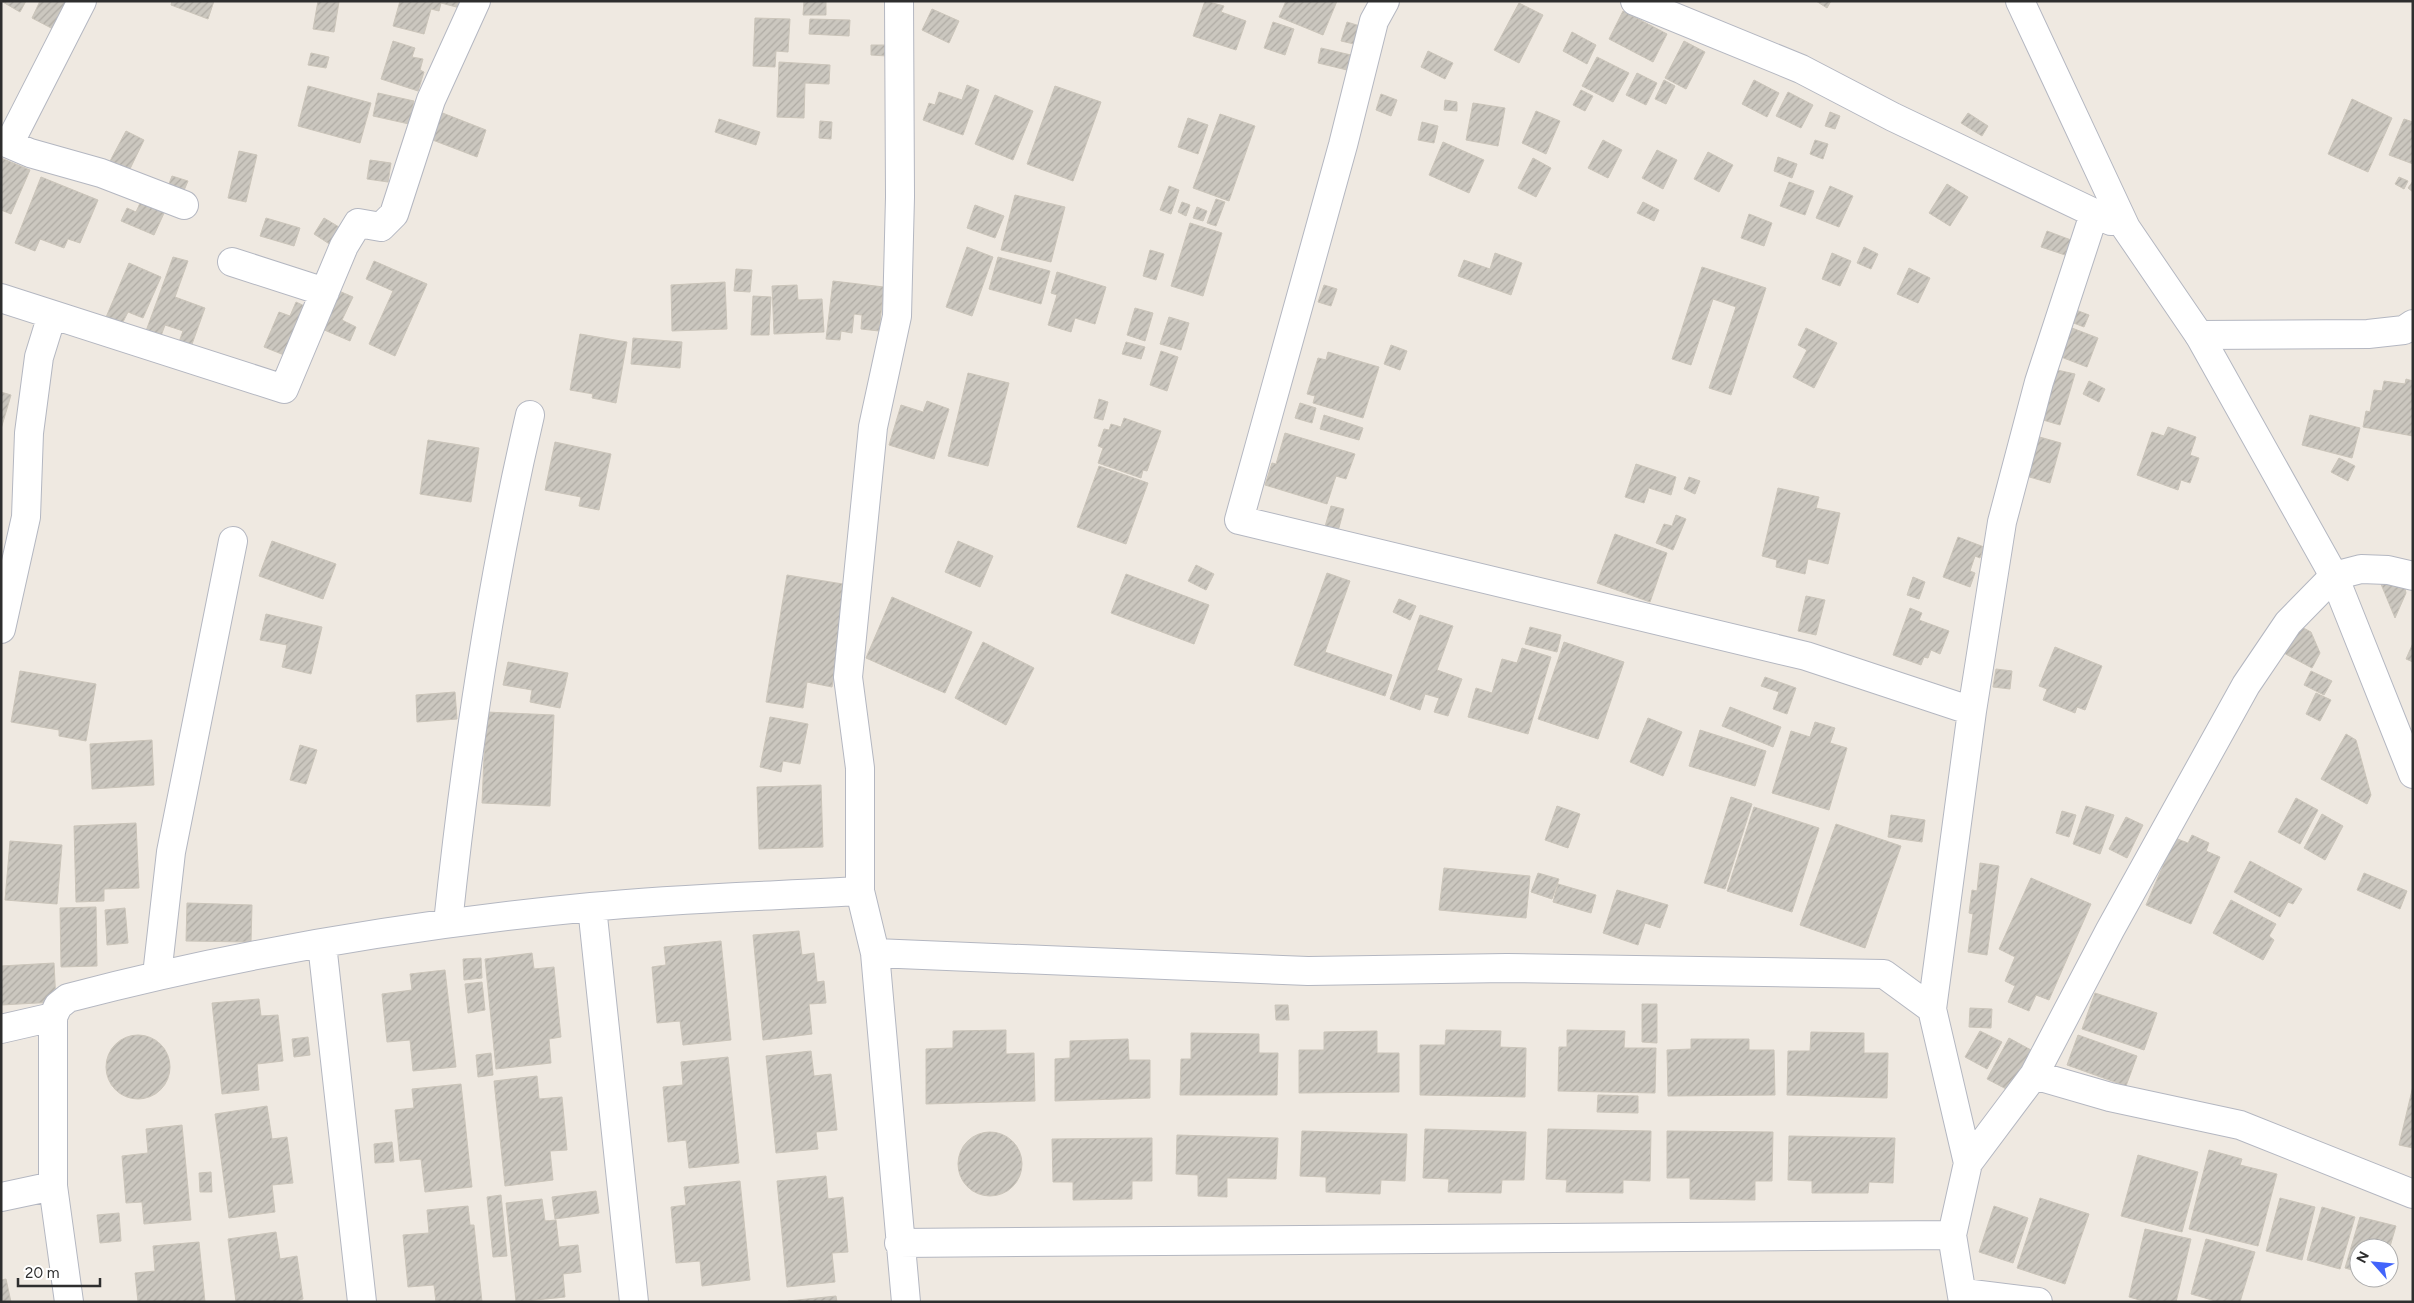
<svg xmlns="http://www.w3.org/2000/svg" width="2414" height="1303" font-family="Figtree,sans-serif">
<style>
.building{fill:url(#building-hatch);stroke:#cbc5ba}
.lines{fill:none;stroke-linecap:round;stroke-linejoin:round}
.minor-casing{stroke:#b4b7c1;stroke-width:30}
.tertiary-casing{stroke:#b4b7c1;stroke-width:30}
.minor{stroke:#fff;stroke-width:28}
.tertiary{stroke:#fff;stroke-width:28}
</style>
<defs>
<pattern id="building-hatch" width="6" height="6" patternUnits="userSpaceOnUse" patternTransform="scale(1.25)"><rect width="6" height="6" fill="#cbc7bf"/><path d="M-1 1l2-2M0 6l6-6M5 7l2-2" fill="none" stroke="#afaba4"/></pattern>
</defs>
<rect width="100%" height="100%" fill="#efe9e1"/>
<path class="building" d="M1,1H26L20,12Z
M40,1H67L53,29L32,18Z
M172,1H214L208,19L171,5Z
M318,1L339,2L334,32L313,29Z
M400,1H466L464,9L441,3L439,11L431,9L424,34L393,26Z
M804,1H826V15H803Z
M1205,1L1224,6L1221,12L1246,21L1236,50L1193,36Z
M1286,1H1337L1323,35L1279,17Z
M1816,1H1831L1827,8Z
M1519,3L1543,15L1519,63L1494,50Z
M932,9L959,21L949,43L922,30Z
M1623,11L1667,34L1653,62L1609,39Z
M755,18L790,19L788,52L776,51L775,67L753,66Z
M810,19L850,20L849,36L809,34Z
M1273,22L1294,29L1285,55L1264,48Z
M1347,22L1360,26L1354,44L1341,41Z
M1572,32L1596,45L1587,64L1563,51Z
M393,41L415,48L412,57L423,59L420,70L424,72L418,91L381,79Z
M1684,41L1705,52L1686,89L1665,78Z
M871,45H888L887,56L871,55Z
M1321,48L1351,55L1347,70L1318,63Z
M1428,51L1453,63L1445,79L1421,67Z
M311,53L329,57L326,68L308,65Z
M1597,57L1629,73L1613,102L1582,86Z
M779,62L830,65L829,84L805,83L804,118L777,117Z
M1637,73L1657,83L1646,105L1626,95Z
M1664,80L1675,86L1666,104L1655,99Z
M1754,80L1779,93L1767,117L1742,104Z
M967,85L979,90L963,135L923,120L929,103L935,105L939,92L962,100Z
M308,86L371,103L360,143L298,126Z
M1055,86L1101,102L1073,181L1027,164Z
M1581,90L1593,96L1585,111L1573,105Z
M1788,92L1813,105L1801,128L1776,116Z
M378,93L414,101L409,124L373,116Z
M1381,94L1397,100L1391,116L1376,110Z
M995,95L1033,111L1013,160L975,144Z
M2352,99L2392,118L2368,172L2328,154Z
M1445,100L1457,102V111L1444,110Z
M1473,103L1505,108L1498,146L1466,140Z
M1536,111L1560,121L1546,154L1522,143Z
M440,112L486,130L477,157L430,139Z
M1830,112L1840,116L1835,129L1825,126Z
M1968,113L1988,126L1982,136L1961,123Z
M1220,114L1255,126L1229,201L1193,188Z
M1188,118L1208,125L1198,154L1178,147Z
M719,119L760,132L756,145L715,132Z
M2404,119L2413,122V164L2389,155Z
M820,121L832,122L831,139L819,138Z
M1422,122L1438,126L1434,143L1418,140Z
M126,131L144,140L128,173L109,163Z
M1603,140L1622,150L1608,178L1588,168Z
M1815,140L1828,144L1823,159L1810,154Z
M1443,142L1484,160L1469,193L1429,175Z
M1657,150L1677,160L1663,189L1642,178Z
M239,151L257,155L246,202L228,198Z
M1708,152L1733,165L1719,192L1694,179Z
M1778,157L1797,164L1792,178L1774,171Z
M1,158L30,170L11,214L1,210Z
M1533,158L1551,168L1536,197L1518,188Z
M370,160L391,163L388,182L367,179Z
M172,176L188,181L182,195L167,189Z
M41,177L98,200L80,243L68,239L64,248L40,239L35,251L15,243Z
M2399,177L2408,181L2404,189L2395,184Z
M2413,181V192L2408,188Z
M1789,182L1814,191L1805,215L1780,206Z
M1947,184L1968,197L1950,226L1929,213Z
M1169,186L1179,190L1171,214L1160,210Z
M1830,186L1853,196L1839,227L1816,218Z
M1015,195L1065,207L1051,262L1001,250Z
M1216,199L1225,202L1216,226L1207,223Z
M141,201L165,211L154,235L121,221L127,208L136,212Z
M1182,202L1190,205L1186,216L1178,212Z
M1643,202L1659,210L1654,221L1637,213Z
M975,205L1004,216L995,238L967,228Z
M1197,207L1207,211L1203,221L1193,218Z
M1749,214L1772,223L1764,246L1741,238Z
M266,218L300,228L294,246L260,236Z
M324,218L344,230L334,247L314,234Z
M1190,223L1222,233L1203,296L1171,286Z
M2047,231L2071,240L2065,255L2041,247Z
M967,247L993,257L972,316L946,307Z
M1864,247L1878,254L1871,269L1857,263Z
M1150,250L1164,254L1156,280L1143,276Z
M1495,253L1522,263L1511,295L1458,276L1464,260L1490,269Z
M1832,253L1851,261L1840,286L1822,279Z
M173,257L188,261L175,297L205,308L191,347L179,342L183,331L165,325L161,336L146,331Z
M998,257L1050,271L1041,304L989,289Z
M374,261L427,284L395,356L369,344L393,291L366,279Z
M129,263L161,277L143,318L128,312L120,328L104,322Z
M1702,267L1766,288L1731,395L1709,388L1736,307L1713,299L1691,365L1672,359Z
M1909,268L1930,278L1918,303L1897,294Z
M736,269L752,270L750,292L734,291Z
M1057,272L1106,287L1095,324L1075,318L1071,332L1048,325L1057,295L1051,293Z
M833,281L884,287L879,331L861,329L862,315L854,314L852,333L841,331L840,340L826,339Z
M725,282L727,329L672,331L671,285Z
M797,285L798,300L822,299L824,332L774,334L772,286Z
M1324,285L1337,289L1331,306L1318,302Z
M339,291L353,297L342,320L356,327L350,341L322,329Z
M753,296L771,297L769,335H751Z
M296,302L309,308L289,357L264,347L279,312L290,316Z
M1135,308L1153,313L1145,341L1127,335Z
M2076,310L2089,315L2084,327L2071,322Z
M1169,317L1189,323L1181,350L1160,344Z
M1806,328L1837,343L1814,388L1793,377L1807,350L1798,345Z
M2072,328L2098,338L2087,367L2061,357Z
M580,334L627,342L616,403L592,398L593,394L570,390Z
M633,338L682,342L680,368L631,364Z
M1126,342L1145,347L1141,359L1122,354Z
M1391,345L1407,351L1400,370L1384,364Z
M1161,351L1178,357L1167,391L1150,385Z
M1328,352L1379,367L1363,418L1313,403L1315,396L1307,394L1318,358L1326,360Z
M2057,370L2075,374L2060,425L2043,420Z
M968,373L1009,383L988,466L948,456Z
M2406,379L2413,381V436L2363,427L2366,411L2370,412L2374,390L2382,391L2384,381L2405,384Z
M2089,381L2105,389L2099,402L2083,394Z
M1,392L11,395L1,429Z
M1099,399L1108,402L1103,420L1094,418Z
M927,401L949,409L934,459L889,445L901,405L923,412Z
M1300,403L1316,408L1312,423L1295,418Z
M1324,415L1363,428L1359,440L1320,429Z
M2310,415L2360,428L2352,458L2302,445Z
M1124,418L1161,431L1147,471L1143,470L1141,478L1098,463L1103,448L1098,446L1104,429L1109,430L1111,424L1121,427Z
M2168,427L2196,437L2190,455L2199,458L2190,483L2181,480L2178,490L2137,475L2152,432L2164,436Z
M1285,433L1355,454L1346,479L1336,476L1327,504L1265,485L1272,463L1276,464Z
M2036,436L2061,443L2050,483L2026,476Z
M428,440L479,448L471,502L420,494Z
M555,442L611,454L599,510L579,506L581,497L545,490Z
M2339,458L2355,466L2348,481L2331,472Z
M1636,464L1676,477L1671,495L1649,488L1644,503L1625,497Z
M1099,466L1148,483L1126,544L1077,527Z
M1689,477L1700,481L1695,494L1684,489Z
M1778,488L1819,497L1816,508L1840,513L1828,564L1808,559L1805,574L1776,567L1777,560L1762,556Z
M1331,506L1344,509L1337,535L1324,530Z
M1676,515L1686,519L1673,550L1656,543L1664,524L1672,526Z
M1615,534L1667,553L1650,602L1597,583Z
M1958,537L1984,547L1980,558L1975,556L1970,571L1975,573L1970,587L1943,577Z
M272,541L336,564L323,599L259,576Z
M958,541L993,556L980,587L945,572Z
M1196,565L1214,574L1206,590L1188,581Z
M2376,572L2402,576L2406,593L2395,618Z
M1327,573L1350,581L1325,652L1392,675L1385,696L1294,665Z
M1126,574L1209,605L1194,644L1111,613Z
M787,575L849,585L832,687L807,682L803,708L766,702Z
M1913,577L1925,582L1919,599L1907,595Z
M1806,596L1825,600L1816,635L1798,631Z
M892,597L972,632L945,693L866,658Z
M1399,599L1416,606L1410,620L1393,612Z
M1910,608L1922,613L1919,620L1949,631L1940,654L1931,650L1928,658L1924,657L1921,665L1893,655Z
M266,614L322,627L311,674L282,667L287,645L260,640Z
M1420,615L1453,626L1437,670L1462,679L1448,716L1434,712L1439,698L1425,694L1420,710L1390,699Z
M2292,622L2311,632L2320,653L2312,668L2278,650Z
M1530,627L1561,635L1557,652L1525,644Z
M983,642L1034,668L1006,725L955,698Z
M1564,642L1624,662L1598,739L1538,719Z
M2413,643V662L2406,659Z
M2055,647L2102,666L2085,710L2077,707L2075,713L2043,700L2047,689L2039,686Z
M1522,648L1551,657L1528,734L1468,717L1476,688L1492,693L1502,659L1517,663Z
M508,662L568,673L560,708L530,702L532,690L503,685Z
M1996,669L2012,671L2010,689L1993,687Z
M20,671L96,684L86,741L59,736V730L11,722Z
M2311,671L2332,681L2324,695L2304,685Z
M1765,677L1796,688L1787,714L1773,709L1779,692L1761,686Z
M455,692L457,719L417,722L416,695Z
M2316,693L2331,700L2320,721L2306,714Z
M1730,707L1781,727L1773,747L1722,726Z
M486,712L554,715L550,806L482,803Z
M770,717L808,724L800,764L783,761L781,772L760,767Z
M1648,718L1682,732L1663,776L1630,762Z
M1815,722L1835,728L1830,743L1847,748L1829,810L1772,793L1791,731L1810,737Z
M1700,730L1766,751L1755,786L1689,766Z
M2346,734L2356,740L2371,795L2367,804L2321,779Z
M152,740L154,785L92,789L90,744Z
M300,745L317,750L306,784L290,780Z
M821,785L823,847L759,849L757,787Z
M1731,797L1752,804L1725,889L1704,883Z
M2296,798L2318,810L2300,844L2278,832Z
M1557,806L1580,814L1568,848L1545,840Z
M2086,806L2114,815L2100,854L2073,844Z
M1754,807L1819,828L1792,912L1727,891Z
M2062,811L2076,815L2069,837L2056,833Z
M2322,814L2343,826L2325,860L2304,848Z
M1891,815L1925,820L1922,842L1888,837Z
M2126,817L2143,825L2127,858L2109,849Z
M136,823L139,888L104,889V901L76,902L74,826Z
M1836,824L1901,846L1865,948L1800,925Z
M2192,835L2209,843L2206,851L2220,857L2191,924L2146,905L2175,838L2188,843Z
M10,841L62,845L57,904L5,900Z
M2250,861L2302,889L2293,904L2288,902L2280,917L2234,892Z
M1980,863L1999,866L1987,955L1968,952L1973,914L1969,913L1972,890L1977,891Z
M1444,868L1530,876L1526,918L1439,910Z
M1538,873L1559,879L1552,899L1531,892Z
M2364,873L2407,891L2400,909L2357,890Z
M2031,878L2091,904L2049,1000L2036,995L2029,1011L2008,1002L2015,986L2005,981L2015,957L1999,949Z
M1558,884L1596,895L1591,913L1553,902Z
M1617,890L1668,905L1660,928L1645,923L1638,945L1603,933Z
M2231,900L2276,924L2269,936L2274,940L2263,960L2213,933Z
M187,903L252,905L251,942L186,941Z
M96,907L97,966L61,967L60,908Z
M125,908L128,943L107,945L105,910Z
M799,931L802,955L814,953L817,982L824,981L826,1003L809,1004L812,1034L763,1040L753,935Z
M721,941L731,1040L683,1045L680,1021L657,1023L652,967L666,965L664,947Z
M532,953L534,969L554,967L561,1037L549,1039L551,1063L496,1069L485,959Z
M481,958L482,978L464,980L463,959Z
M54,963L56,1002L1,1005V966Z
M445,970L456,1067L413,1071L410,1040L387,1042L382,994L412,990L410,974Z
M482,982L485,1010L468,1013L465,984Z
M2095,993L2157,1013L2144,1050L2082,1029Z
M259,999L261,1016L278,1015L283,1061L257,1064L259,1090L222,1094L212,1003Z
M1642,1004H1657V1043L1642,1042Z
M1275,1005H1288L1289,1020H1276Z
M1970,1008L1992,1009L1991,1028L1969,1027Z
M1006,1030V1054L1034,1053L1035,1101L926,1104V1049L953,1048V1031Z
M1446,1030L1501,1031L1500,1047L1526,1048L1525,1097L1420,1095V1045H1445Z
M1567,1030L1625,1031L1624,1048H1656L1655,1093L1558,1091L1559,1047H1567Z
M1377,1031V1053H1399V1092L1299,1093V1050H1324V1032Z
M1980,1031L2002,1042L1987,1069L1965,1057Z
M1811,1032L1864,1033V1053H1888L1887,1098L1787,1095L1788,1051H1810Z
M1191,1033L1259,1034V1053H1278L1277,1095H1180L1181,1059H1191Z
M106 1067a32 32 0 1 1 64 0a32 32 0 1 1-64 0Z
M2078,1035L2137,1056L2126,1086L2067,1065Z
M308,1037L310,1055L294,1057L292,1039Z
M2009,1038L2031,1050L2010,1091L1987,1079Z
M1128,1039L1129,1060H1150V1098L1055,1101V1059L1070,1058V1041Z
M1691,1039H1749V1050H1774L1775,1095L1668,1096L1667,1050L1691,1049Z
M811,1051L814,1076L831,1074L837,1130L816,1132L818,1149L776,1153L766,1056Z
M491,1053L493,1075L478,1077L476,1055Z
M728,1057L739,1163L689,1168L686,1140L668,1142L663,1087L683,1085L681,1062Z
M537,1076L539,1099L562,1097L567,1150L550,1151L553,1180L505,1186L494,1081Z
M461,1084L472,1187L425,1192L421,1159L400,1161L395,1110L414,1108L412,1089Z
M2413,1086V1148L2399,1145Z
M1598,1095L1638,1096V1113L1597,1112Z
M267,1106L272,1139L287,1137L293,1183L272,1185L275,1212L229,1218L215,1114Z
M182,1125L191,1220L144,1224L142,1202L126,1203L122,1156L148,1153L146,1129Z
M1425,1129L1526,1132L1524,1180H1502L1501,1193L1448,1192L1449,1179L1423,1178Z
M1548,1129L1651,1131L1650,1181L1623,1180V1193L1566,1192L1567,1180L1546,1179Z
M1302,1131L1407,1134L1405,1181L1381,1180L1380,1194L1326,1192V1177L1300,1176Z
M1667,1131L1773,1132L1772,1181H1755V1200L1690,1199V1178H1667Z
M958 1164a32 32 0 1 1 64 0a32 32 0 1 1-64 0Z
M1177,1135L1278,1138L1276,1179L1227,1178V1197L1198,1196V1175L1176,1174Z
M1789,1136L1895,1138L1893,1183L1869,1182L1868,1193H1812V1181L1788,1180Z
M1152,1138V1181H1132V1199L1073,1200V1182H1053L1052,1139Z
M392,1142L394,1162L375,1163L374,1144Z
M2209,1150L2242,1159L2240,1165L2277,1174L2258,1246L2189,1229Z
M2138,1155L2198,1172L2182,1232L2121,1216Z
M211,1172L212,1192H200L199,1173Z
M826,1176L828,1199L843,1197L848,1252L832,1253L835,1282L787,1287L777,1181Z
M740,1181L750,1280L702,1286L700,1261L676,1263L671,1207L686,1205L684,1187Z
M596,1191L599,1213L555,1219L552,1197Z
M501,1195L507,1256L493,1257L487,1197Z
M2040,1198L2089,1214L2065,1284L2017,1268Z
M2280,1198L2315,1207L2302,1260L2266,1251Z
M542,1199L545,1221L556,1220L559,1247L578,1245L581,1272L563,1274L565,1297L516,1302L506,1203Z
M468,1206L470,1225H474L482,1302H436L434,1285L408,1287L403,1235L429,1233L427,1210Z
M1994,1206L2028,1218L2013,1263L1979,1252Z
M2322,1207L2355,1217L2340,1269L2307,1260Z
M119,1213L121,1241L100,1243L97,1215Z
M2360,1217L2396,1226L2389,1250V1248H2359V1272L2345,1268Z
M2145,1229L2191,1239L2176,1302H2147L2129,1297Z
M276,1232L280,1259L297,1256L303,1299L291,1302H236L228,1239Z
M2206,1239L2255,1252L2240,1302H2219L2191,1294Z
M199,1242L205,1302H138L135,1273L155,1271L153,1246Z
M6,1279L11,1302H1V1280Z
M836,1296L837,1302H788V1301Z"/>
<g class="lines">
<defs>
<path id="minor" d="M82,1L9,144L30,153L101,173L184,205
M1385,1L1374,21L1343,145L1239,520L1806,656L1972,711
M1635,1L1801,69L1893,117L2111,221
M232,262L325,292
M1,298L284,389L344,246L358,223L381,227L394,214L431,100L476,1
M2199,335L2368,334L2404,330L2413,324
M1,629L26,517L29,433L39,357L52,315
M860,891V768L848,677L873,427L897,316L900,197L899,1
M592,907L634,1302
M448,923C466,752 491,582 530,415
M322,944L362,1302
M875,953L1308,971L1507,968L1884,974L1932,1009L1968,1163L1952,1235L1963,1302
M157,975L171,852L233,541
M1932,1009L1972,711L2002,522L2039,382L2094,214
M1,1029L53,1017
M2034,1075L2110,1097L2240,1125L2413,1194
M1968,1163L2034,1075L2110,930L2246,685L2288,623L2334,576L2361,569L2388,570L2413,576
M1,1197L53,1186
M899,1243L1952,1235
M1964,1293L2038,1302
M69,1302L53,1186V1017L58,1006L68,998C239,953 415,924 591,907C680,898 770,896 860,891L875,953L906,1302"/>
<path id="tertiary" d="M2020,1L2126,228L2199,335L2334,576L2413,774"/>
</defs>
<use href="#minor" class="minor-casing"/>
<use href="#tertiary" class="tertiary-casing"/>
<use href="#minor" class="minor"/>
<use href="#tertiary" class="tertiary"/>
</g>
<rect width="2414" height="1303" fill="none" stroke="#2e2e2e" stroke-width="5"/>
<g transform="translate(2374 1263) rotate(297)"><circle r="24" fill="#ffffff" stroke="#ababab"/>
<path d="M0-4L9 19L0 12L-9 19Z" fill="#4264fb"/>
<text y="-8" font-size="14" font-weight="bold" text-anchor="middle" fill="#2e2e2e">N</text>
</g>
<path d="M18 1278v8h82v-8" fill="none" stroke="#2e2e2e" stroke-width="2.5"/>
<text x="25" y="1278" font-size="15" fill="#2e2e2e" stroke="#ffffff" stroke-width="4" paint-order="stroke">20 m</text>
</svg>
